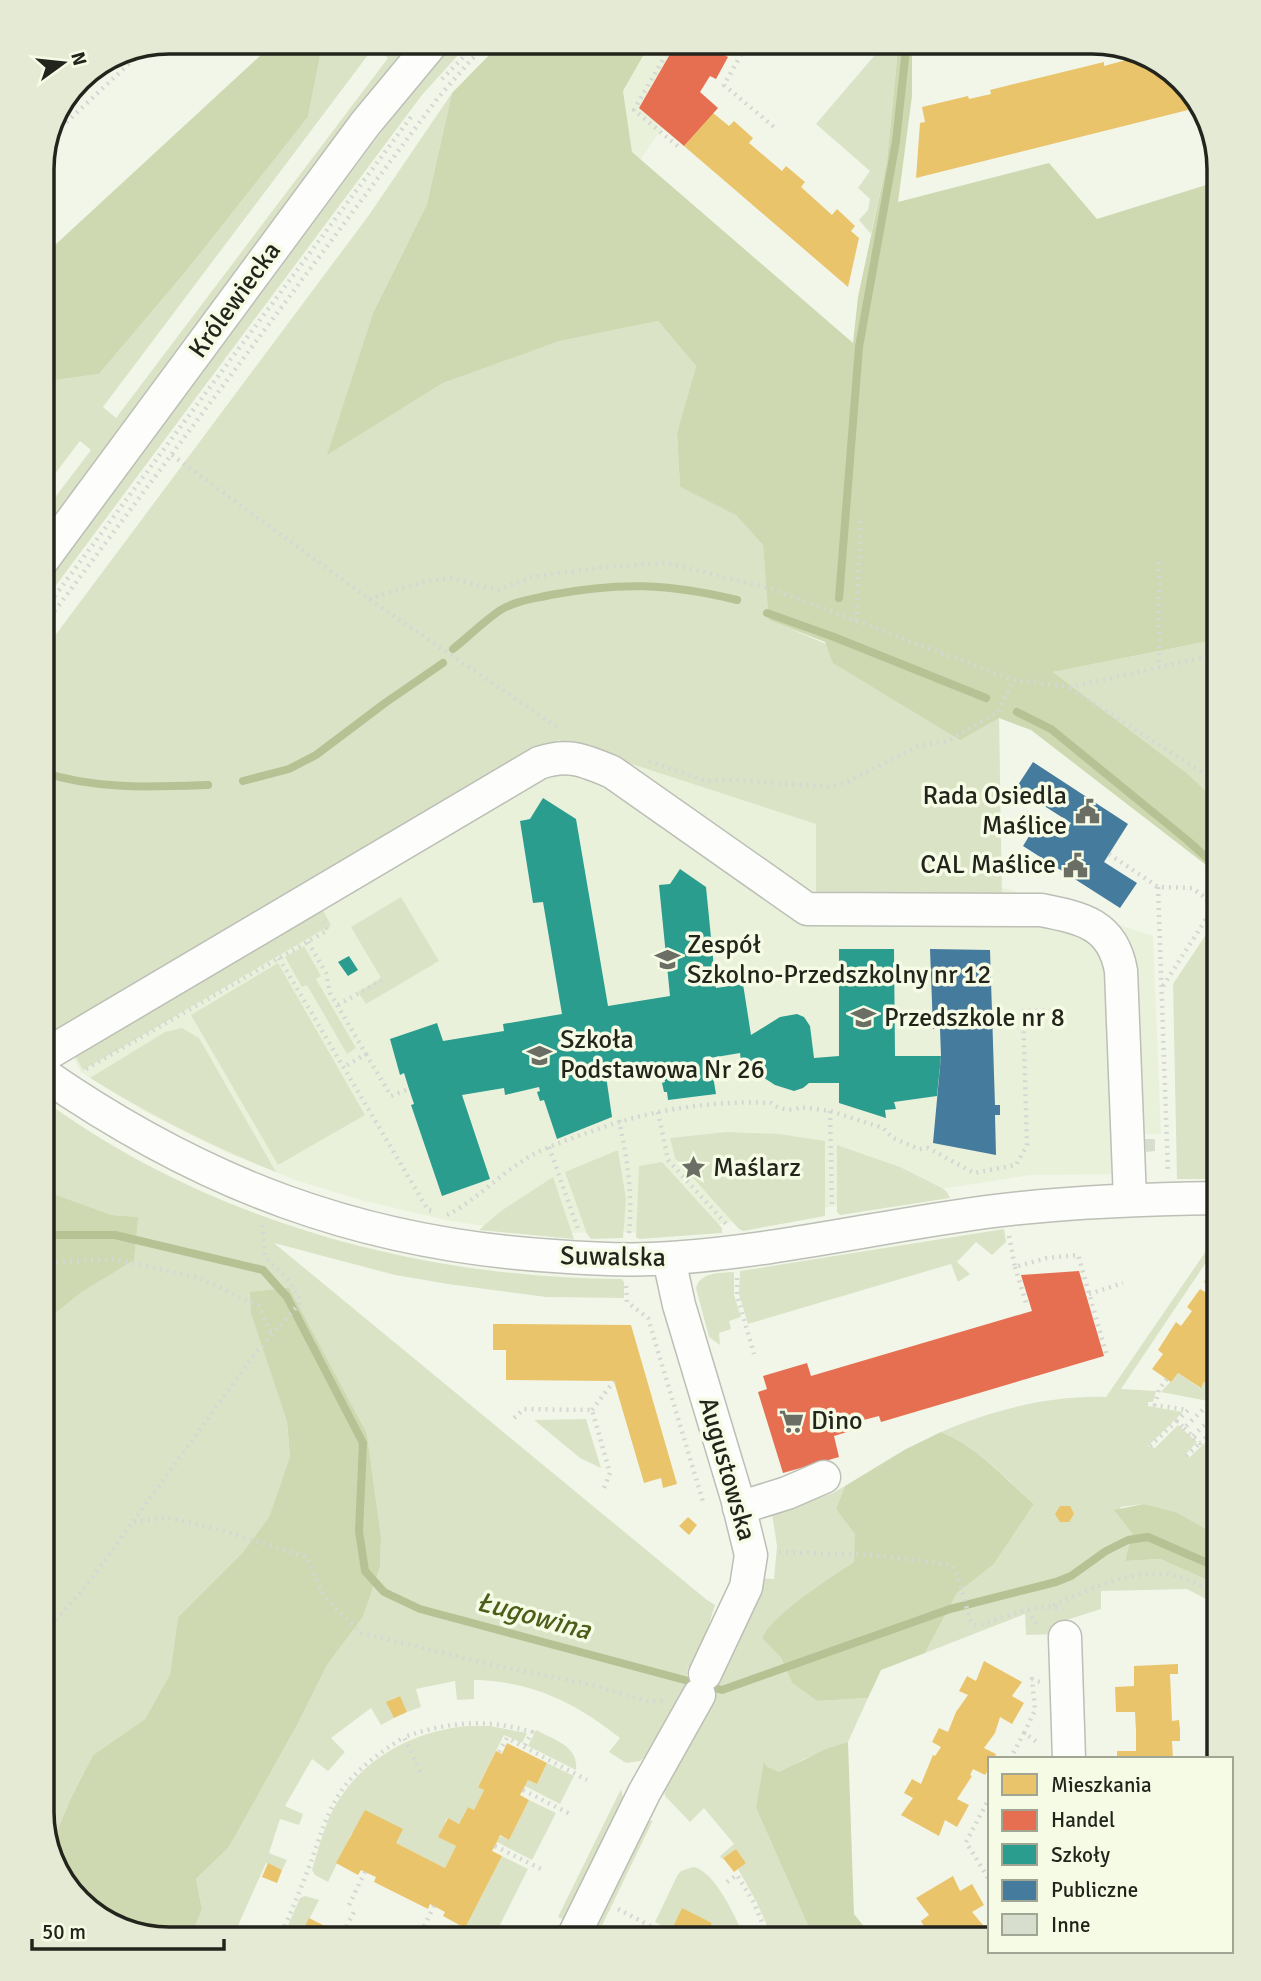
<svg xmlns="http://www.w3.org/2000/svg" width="1261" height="1981" font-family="Signika,sans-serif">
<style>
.built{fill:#eaf1db}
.green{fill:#dbe3c7;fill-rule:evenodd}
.forest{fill:#ced8b1}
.homes{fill:#e9c46a}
.shops{fill:#e76f51}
.schools{fill:#2a9d8f}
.public{fill:#457b9d}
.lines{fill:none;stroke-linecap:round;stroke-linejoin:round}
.stream{stroke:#b6c294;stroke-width:8}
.building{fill:#d8decd}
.minor-casing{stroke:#bcbfb5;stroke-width:35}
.path{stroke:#d6d7d3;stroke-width:4.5;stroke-dasharray:2 5;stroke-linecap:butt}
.minor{stroke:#fdfefc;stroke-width:32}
.labels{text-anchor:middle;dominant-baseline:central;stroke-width:7;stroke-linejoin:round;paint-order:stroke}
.street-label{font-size:26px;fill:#23251d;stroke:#f5fbe4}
.poi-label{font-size:26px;fill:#23251d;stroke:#f5fbe4;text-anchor:start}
.water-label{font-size:28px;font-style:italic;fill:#4f5d1b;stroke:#f5fbe4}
.rim{fill:none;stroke:#23251d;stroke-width:3.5}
</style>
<rect width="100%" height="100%" fill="#f2f6e9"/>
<path class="built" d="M651,42H677L640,108L662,128L640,160L632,152L623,91Z
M999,718L1002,887L1153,936L1161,1134H1144V1174L1031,1175L670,1232L531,1233L450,1221L364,1201L298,1181L225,1152L149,1114L81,1072L65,1043L558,740L582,748Z"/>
<path class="green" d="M328,42H414L42,536V492L53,500L91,450L80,441L42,491V382L99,374L187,270L308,117L322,46ZM374,47L388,58L116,418L103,407Z
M455,42H470L422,95L42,604V587L415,87Z
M886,42H916L912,46L896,47L897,59L887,161L871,234L859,220L868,210L870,199L858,188L870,171L816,124Z
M452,93L427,204L373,313L328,454L443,383L560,341L658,321L696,366L677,433L680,487L737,515L763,545L770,620L999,718L1002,901L816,900V824L558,740L42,1041V653L369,215Z
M1219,639V804L1188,774L1053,672Z
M401,897L439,961L366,1004L358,992L381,978L351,927Z
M320,905L331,925L83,1070L71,1049Z
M1219,915V1179H1177L1173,984Z
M304,946L321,976L316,979L356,1048L347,1054L307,985L302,987L285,957Z
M278,963L365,1115L278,1165L191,1015Z
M182,1028L199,1038L276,1172C211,1146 150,1115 90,1078L165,1032Z
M42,1099C209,1221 417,1278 622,1279L624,1282V1298L546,1297L448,1284L395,1275L274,1243L707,1600L715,1605C707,1628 704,1647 696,1670L688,1667L684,1697L646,1756L640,1761L626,1763L609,1752L620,1738C576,1703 532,1681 474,1680V1699L457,1700L455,1681L416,1689L421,1707L407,1712L399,1696L387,1702L394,1718L381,1725L371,1708L331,1738L345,1752L328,1771L312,1759L285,1806L303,1814L299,1825L280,1819L269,1853L287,1860L282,1870L266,1863L232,1939H190L202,1909L196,1879L229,1847L297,1725L327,1665L363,1617L380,1567L381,1537L367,1434L251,1314L287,1422L290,1458L269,1517L243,1552L178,1617L170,1674L145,1719L93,1755L71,1798L50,1847L42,1811V1324L83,1291L138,1217L112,1215L48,1192L42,1181Z
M727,1132L779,1134L825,1141V1216L743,1231L739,1229L675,1158L670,1138Z
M837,1145L900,1167L942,1188L947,1192L950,1198L840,1215L837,1212Z
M618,1150L626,1199L623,1238L591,1239L587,1234L565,1172Z
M662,1162L722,1228V1233L639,1239L636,1237L639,1166Z
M553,1177L574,1239L479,1230L501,1211Z
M1004,1229L1006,1242L992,1255L976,1242L957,1262L970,1274L958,1282L951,1264L748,1324L739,1294L740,1271Z
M1219,1232V1252H1213L1121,1389L1156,1391L1153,1402H1148V1406L1183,1412L1148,1446L1155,1448L1178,1425L1197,1442L1185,1455L1190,1457L1219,1429V1536L1176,1512L1144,1504L1120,1507L1132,1533L1125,1561L1160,1559L1219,1585V1606L1187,1589L1101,1591V1609L1057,1623V1634L1026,1635L1025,1614L925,1653L957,1593L994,1564L1034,1504C1005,1478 978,1447 941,1432C991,1410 1052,1395 1106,1397Z
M734,1272V1295L741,1317L729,1321L731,1329L719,1333L720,1345L709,1337L696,1288C700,1272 719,1273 734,1272Z
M1219,1371V1390L1208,1401L1161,1392L1178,1373L1200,1388L1204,1382L1209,1385Z
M586,1419L601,1468L580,1458L534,1420Z
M845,1486L836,1509L856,1534L854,1562L811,1593L762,1638L781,1658L792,1683L817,1701L868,1698L848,1742L804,1759L782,1773L769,1771L756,1808L814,1939H773L756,1901L738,1869L746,1863L736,1849L722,1859L720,1856L734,1844L704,1808L690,1822L665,1796L663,1783L678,1765L706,1706L714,1670L759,1578L774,1579L777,1546L772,1514L833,1493Z
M468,1726H490L527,1733L522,1743L504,1735L478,1786L484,1790L474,1810L468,1807L459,1824L447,1818L439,1837L456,1846L445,1868L396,1843L352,1833L328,1882L315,1875L312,1870C317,1853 322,1835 329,1818C354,1763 409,1731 468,1726Z
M536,1730C554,1740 579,1746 576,1770L528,1746Z
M547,1763L574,1776L560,1804L525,1786L528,1780L537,1784Z
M621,1789L624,1802L567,1921L558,1917Z
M529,1800L556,1813L532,1860L497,1842L500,1836L509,1840Z
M653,1820L597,1936L589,1932L645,1823Z
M502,1856L528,1869L493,1939H459Z
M693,1867C715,1870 737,1920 745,1939H734L711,1925L712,1923L682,1909L671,1931L655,1922L677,1876L681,1871Z
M305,1896L319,1900L299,1939H282L300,1898Z"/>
<path class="forest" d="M275,42H328L322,46L308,117L187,270L99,374L42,382V257Z
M502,42H651L623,91L632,152L853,343L858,297L887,161L897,59L896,47L912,46V96L898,202L1049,163L1097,219L1219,181V639L1053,672L1188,774L1219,804V875L1031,730L999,718L960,740L833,663L825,642L769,620L763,545L736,515L680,487L677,433L696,366L658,321L560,341L443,383L327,455L373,313L427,204L452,93Z
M42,1181L48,1192L112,1215L138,1217L134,1260L83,1291L42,1324Z
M289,1288L367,1434L381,1537L380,1567L363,1617L327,1665L297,1725L229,1847L196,1879L202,1909L190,1939H162L99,1918L55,1868L50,1847L71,1798L93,1755L145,1719L170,1674L178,1617L243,1552L269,1517L290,1457L287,1422L251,1314L250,1292Z
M941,1432C978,1447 1004,1478 1034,1504L994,1564L957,1593L925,1653L881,1670L868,1698L817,1701L792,1683L781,1658L762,1638C774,1613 829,1579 854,1562L855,1534L836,1509L845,1486L906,1449Z
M1144,1504L1176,1512L1219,1536V1585L1160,1559L1125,1561L1132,1533L1114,1510Z
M848,1742L854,1914L874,1939H814L756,1808L764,1762L767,1767L779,1772L826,1749Z"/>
<path class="homes" d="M1141,56L1162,63L1182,86L1188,110L916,178L920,123L925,122L922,107L968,96L969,99L991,94L990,90L1104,62V66Z
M713,113L729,126L734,121L753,138L749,143L782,171L786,166L805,182L801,187L832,215L837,209L855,226L851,231L859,238L848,287L684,146Z
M1212,1271L1216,1274L1219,1271V1371L1209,1385L1204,1382L1201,1388L1178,1373L1171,1382L1152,1369L1163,1354L1158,1350L1176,1322L1181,1326L1192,1311L1187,1307L1200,1289L1205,1292L1209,1285L1204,1282Z
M493,1324L631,1325L677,1484L663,1488L661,1478L644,1483L614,1381L506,1380V1350H493Z
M1060,1506H1070L1074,1514L1069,1522H1060L1055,1514Z
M688,1517L697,1525L689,1535L679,1526Z
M984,1661L1022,1682L1012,1696L1024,1703L1012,1724L1000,1717L995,1733L984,1748L996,1754L994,1759H990V1767L985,1775L973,1769L970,1775L972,1776L957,1799L969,1805L957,1827L945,1820L939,1836L901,1815L913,1798L904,1793L912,1779L921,1784L933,1755L935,1756L941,1747L932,1742L939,1728L948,1732L956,1712L968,1695L959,1691L967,1676L976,1681Z
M1178,1664V1674H1170L1172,1721L1179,1720L1180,1730V1741H1172L1173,1759H1117V1751H1136V1731L1135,1712H1116L1115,1687L1134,1686V1666Z
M400,1696L407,1712L394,1718L386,1702Z
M507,1743L547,1763L537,1784L528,1780L525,1786L520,1795L529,1800L509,1840L500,1835L497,1842L492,1851L502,1856L465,1928L443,1916L445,1912L430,1904L428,1909L374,1882L376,1877L365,1872L361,1870L358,1875L336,1863L365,1810L403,1829L396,1843L445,1868L456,1846L438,1837L448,1818L459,1824L468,1807L474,1810L484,1790L478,1787L496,1751L502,1754Z
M736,1849L746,1863L734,1872L723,1858Z
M268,1863L282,1870L277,1883L262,1877Z
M953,1876L960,1891L972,1884L984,1905L972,1912L983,1925L989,1939H944L938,1929L929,1935L921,1921L929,1915L916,1898Z
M682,1908L712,1923L711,1925L738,1939H672L675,1933L671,1931Z
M309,1918L331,1929L328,1935L336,1939H299Z"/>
<path class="shops" d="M677,42H729L722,54L728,57L716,79L710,76L700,92L718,108L684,146L639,108Z
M1079,1271L1104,1356L881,1422L879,1416L856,1422L857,1429L834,1436L839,1457L783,1473L758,1392L767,1389L763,1376L807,1363L811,1376L1032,1311L1021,1275Z"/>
<path class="schools" d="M543,798L576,819L608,1006L670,996L659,885L670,884L680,869L706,887L716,988L743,984L751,1035L780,1017L797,1014L804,1017L810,1026L814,1058L839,1056V949H894L895,1056H941L937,1096L894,1102L896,1109L885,1110L886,1118L839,1103V1083H809L803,1088L794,1091L775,1085L746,1066L741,1061L740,1053L710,1058L716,1094L668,1100L667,1092H664L662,1083L665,1082L662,1066L640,1070L641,1074L629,1076L628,1072L606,1076L612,1117L557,1139L544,1100L540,1101L537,1092L540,1091L539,1087L505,1095L504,1088L462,1095L490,1179L442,1196L411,1105L414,1104L409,1089L404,1073L400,1075L390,1039L437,1023L443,1041L504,1031L503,1024L562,1014L543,902L533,903L520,821L530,819Z
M349,956L358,970L348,976L338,962Z"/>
<path class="public" d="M1033,762L1128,824L1104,862L1137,883L1120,908L1023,846L1039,820L1063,835L1071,823L1016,788Z
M930,949L990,950L995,1105H1000V1115H995L996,1155L933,1143L941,1056L940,1029H933Z"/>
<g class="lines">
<path class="stream" d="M839,598L859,347L896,141L906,49
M767,613L834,637L986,698
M453,649C468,637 483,622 499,611C514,601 533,599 550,595C619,582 668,583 737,600
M1017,712L1051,729L1187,840L1217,867
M42,772C96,790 153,787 208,785
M243,781L289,769L316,755L385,703L443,663
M42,1235H115L263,1270L287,1297L363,1443L359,1531L365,1571L384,1592L420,1609L722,1690L950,1609L1056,1582L1071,1576L1106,1551L1128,1540L1148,1537L1219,1568"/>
</g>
<path class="building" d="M1145,1139H1155V1151L1146,1152Z"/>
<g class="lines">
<defs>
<path id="minor" d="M42,561L365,124L433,42
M42,1057L539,763C568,753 584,760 612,772L807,909L1041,910C1082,918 1113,924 1121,971L1130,1200
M42,1073C202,1184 360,1244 554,1256C593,1259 633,1261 671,1258C777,1251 881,1226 986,1212C1063,1202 1142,1199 1219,1198
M669,1259L679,1305L737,1498L751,1555L746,1587L705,1674
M739,1508L787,1493L824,1477
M1065,1637L1069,1759
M572,1939L644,1793L699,1695"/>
</defs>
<use href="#minor" class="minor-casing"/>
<path class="path" d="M673,42L634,110L680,148
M748,42L724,85L774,127
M442,79L478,42
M56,132L148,46
M172,455L369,599L561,730
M1159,562V668
M369,599L422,582L449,578L498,590L531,577L605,567L668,563L772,589L1013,680L1070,687L1219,654
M42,613L414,113
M856,621L861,517
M42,628L437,99L471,60L490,42
M1070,688L1219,783
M649,761L706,781L736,780L828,787L847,782L918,746L948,741L998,712L1013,680
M1109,854L1158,887L1192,888L1219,908
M1158,887L1168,1173
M1211,912L1217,959L1214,1006L1211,1116L1219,1128
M308,942L326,973L330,993L366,1054L344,1067
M279,958L428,1210L432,1211
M1163,986L1219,899
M338,1005L382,980
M366,1054L391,1096L409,1089
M86,1069L328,930L323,922
M830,1111L832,1209
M658,1112L668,1160L728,1226
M619,1120C627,1159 633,1194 629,1234
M549,1147L579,1232
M447,1215C473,1202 496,1178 521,1162C540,1149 562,1142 584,1134C644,1111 707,1100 771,1103C778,1109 792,1112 800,1107L830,1111L883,1128L893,1138L919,1149L928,1148L974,1173L1016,1165L1027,1145L1023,1011L1058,1010
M1009,1236L1015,1267L1047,1258L1078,1255L1107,1356
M42,1263L114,1259L200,1278L259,1306L271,1334
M1015,1267L1026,1303
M737,1278V1295L754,1354
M626,1286L627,1302L648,1318L704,1505
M1089,1294L1123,1283
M1167,1379L1159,1389L1155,1405L1188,1410L1177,1421L1184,1428L1219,1394
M592,1410L614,1381
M514,1418L524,1409L592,1410L610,1473L604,1488
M1184,1428L1200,1443L1219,1425
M1193,1436L1219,1411
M1150,1446L1177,1421
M1186,1456L1200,1443
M134,1522L166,1517L224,1531L306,1557L325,1598L361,1633L493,1665L592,1685L647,1701H663
M779,1552L875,1555L951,1565L958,1576L970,1620L974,1625H981C1006,1617 1037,1601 1063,1609
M1053,1605C1093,1589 1135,1565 1179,1577C1193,1580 1207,1590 1219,1596
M1028,1610L1038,1627
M42,1636L89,1582L257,1351L301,1302L289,1281L265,1257L262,1222
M1024,1733L1035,1710L1032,1679L1040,1682
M499,1752L507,1738L587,1780
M1010,1759L1024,1733L1040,1744
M420,1772L404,1737C447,1722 487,1718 532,1732L524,1747
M523,1790L570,1814
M990,1797L966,1842L990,1881
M495,1846L541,1869
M727,1882L737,1875L754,1903L769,1939
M349,1905L365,1872
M618,1909L673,1938
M279,1939C290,1914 301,1889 310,1864C321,1835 328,1805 349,1781C365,1763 384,1750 404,1737
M340,1939L356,1908
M418,1939L434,1906"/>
<use href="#minor" class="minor"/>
</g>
<defs>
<symbol id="civic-bare" viewBox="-9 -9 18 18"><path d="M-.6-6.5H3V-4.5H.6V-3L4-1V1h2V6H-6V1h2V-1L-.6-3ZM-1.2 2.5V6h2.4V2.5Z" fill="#6b6e64" stroke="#f5fbe4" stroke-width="2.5" paint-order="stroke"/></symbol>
<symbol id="school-bare" viewBox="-9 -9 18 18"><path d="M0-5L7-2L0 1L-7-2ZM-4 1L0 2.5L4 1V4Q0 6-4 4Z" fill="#6b6e64" stroke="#f5fbe4" stroke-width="2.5" paint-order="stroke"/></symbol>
<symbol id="sight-bare" viewBox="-9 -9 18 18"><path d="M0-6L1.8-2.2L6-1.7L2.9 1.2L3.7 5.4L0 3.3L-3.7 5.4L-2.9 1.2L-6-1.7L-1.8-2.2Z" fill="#6b6e64" stroke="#f5fbe4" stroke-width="2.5" paint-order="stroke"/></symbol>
<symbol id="supermarket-bare" viewBox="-9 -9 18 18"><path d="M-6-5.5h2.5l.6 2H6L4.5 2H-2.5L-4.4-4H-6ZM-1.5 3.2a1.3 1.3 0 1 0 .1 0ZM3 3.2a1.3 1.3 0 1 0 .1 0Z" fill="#6b6e64" stroke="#f5fbe4" stroke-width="2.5" paint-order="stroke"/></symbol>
</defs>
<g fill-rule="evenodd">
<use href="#civic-bare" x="1070" y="794" width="35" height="35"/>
<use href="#civic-bare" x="1058" y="848" width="35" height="35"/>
<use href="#school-bare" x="650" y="942" width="35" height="35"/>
<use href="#school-bare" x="846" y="1000" width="35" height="35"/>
<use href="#school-bare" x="522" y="1038" width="35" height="35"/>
<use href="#sight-bare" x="676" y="1150" width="35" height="35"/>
<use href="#supermarket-bare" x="774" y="1404" width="35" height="35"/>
</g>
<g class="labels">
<g class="street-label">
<text transform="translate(235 300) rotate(-54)">Królewiecka</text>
<text transform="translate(613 1257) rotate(1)">Suwalska</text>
<text transform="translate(727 1469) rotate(74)">Augustowska</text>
</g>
<g class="poi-label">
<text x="1067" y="796" text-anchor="end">Rada Osiedla<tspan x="1067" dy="30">Maślice</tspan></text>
<text x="1056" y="865" text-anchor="end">CAL Maślice</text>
<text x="687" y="945">Zespół<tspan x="687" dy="30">Szkolno-Przedszkolny nr 12</tspan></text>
<text x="884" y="1018">Przedszkole nr 8</text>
<text x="560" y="1040">Szkoła<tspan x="560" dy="30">Podstawowa Nr 26</tspan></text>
<text x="713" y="1168">Maślarz</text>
<text x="811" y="1421">Dino</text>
</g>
<g class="water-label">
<text transform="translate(534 1616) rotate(15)">Ługowina</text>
</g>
</g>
<path d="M0 0H1261V1981H0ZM169 54H1092A115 115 0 0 1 1207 169V1812A115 115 0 0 1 1092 1927H169A115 115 0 0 1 54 1812V169A115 115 0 0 1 169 54Z" fill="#e4ead4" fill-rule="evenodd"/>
<path class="rim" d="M169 54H1092A115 115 0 0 1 1207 169V1812A115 115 0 0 1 1092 1927H169A115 115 0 0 1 54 1812V169A115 115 0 0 1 169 54Z"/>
<rect x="988" y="1757" width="245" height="196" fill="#f5fbe4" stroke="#a1a594" stroke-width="2"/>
<rect x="1002" y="1774" width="35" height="21" fill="#e9c46a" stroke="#a1a594" stroke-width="2"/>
<text x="1051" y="1792" font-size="21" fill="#23251d">Mieszkania</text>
<rect x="1002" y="1810" width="35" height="21" fill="#e76f51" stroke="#a1a594" stroke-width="2"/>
<text x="1051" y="1827" font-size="21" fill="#23251d">Handel</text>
<rect x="1002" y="1844" width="35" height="21" fill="#2a9d8f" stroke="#a1a594" stroke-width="2"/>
<text x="1051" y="1862" font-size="21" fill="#23251d">Szkoły</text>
<rect x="1002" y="1880" width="35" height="21" fill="#457b9d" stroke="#a1a594" stroke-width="2"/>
<text x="1051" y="1897" font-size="21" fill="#23251d">Publiczne</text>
<rect x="1002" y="1914" width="35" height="21" fill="#d8decd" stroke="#a1a594" stroke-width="2"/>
<text x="1051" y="1932" font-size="21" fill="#23251d">Inne</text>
<g transform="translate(63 63) rotate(75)" stroke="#f5fbe4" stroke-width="5" paint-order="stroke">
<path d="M0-5L12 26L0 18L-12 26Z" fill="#23251d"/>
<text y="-10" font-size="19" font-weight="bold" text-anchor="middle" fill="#23251d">N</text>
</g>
<path d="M32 1939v10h192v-10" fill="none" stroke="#23251d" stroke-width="3.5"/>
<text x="42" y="1939" font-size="21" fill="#23251d" stroke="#f5fbe4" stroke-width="5" paint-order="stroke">50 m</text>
</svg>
